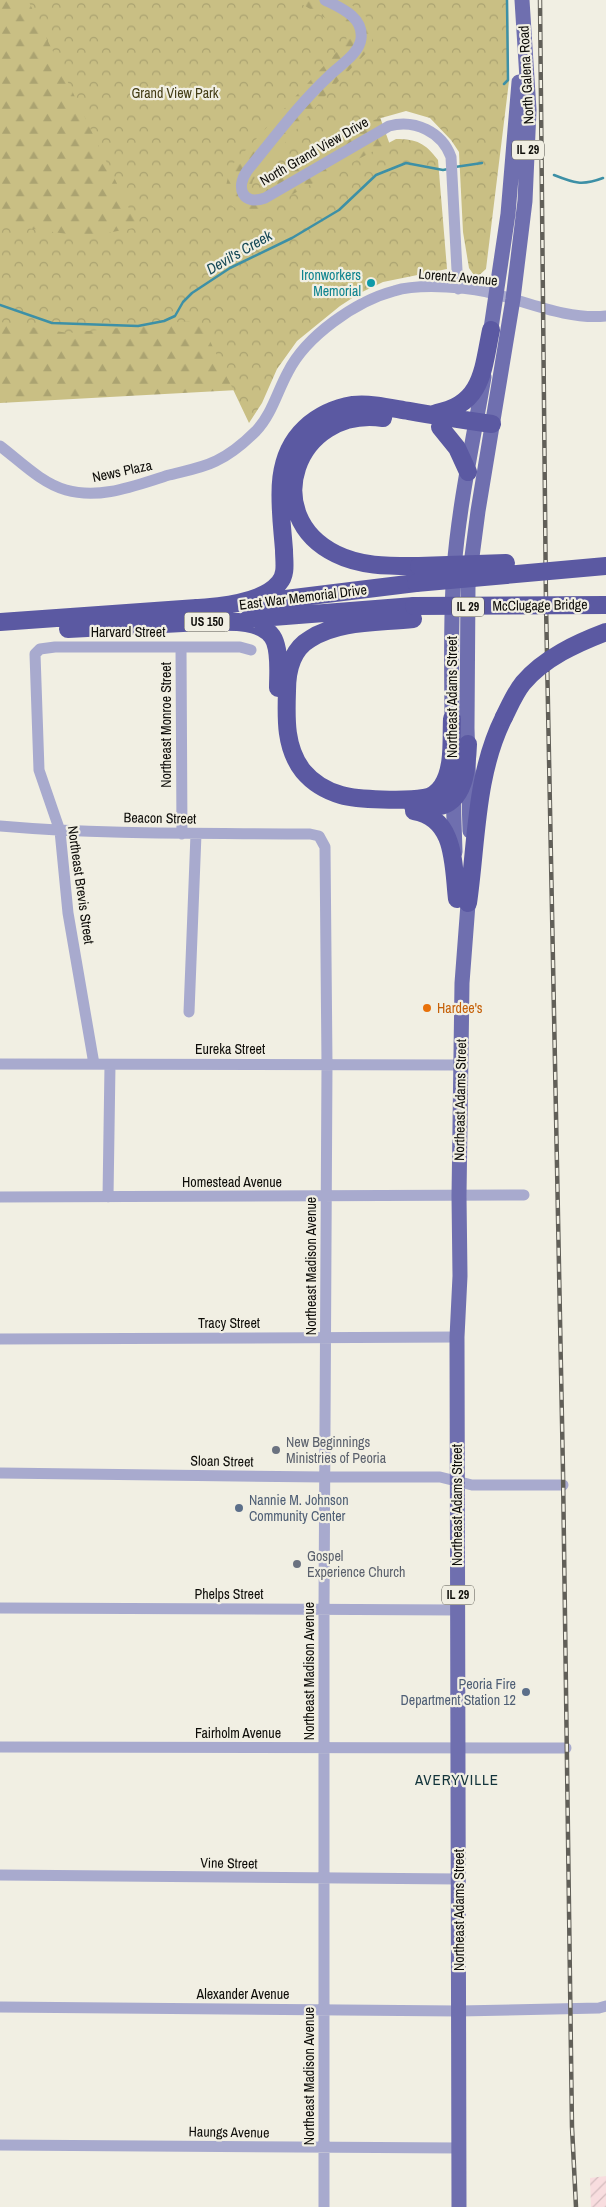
<svg xmlns="http://www.w3.org/2000/svg" width="606" height="2207" font-family="'Archivo Narrow',sans-serif">
<style>
.industrial{fill:url(#industrial-furrows)}
.forest{fill:url(#forest-firs)}
.park{fill:url(#park-crowns)}
.lines{fill:none;stroke-linecap:round;stroke-linejoin:round}
.stream{stroke:#3d90a6;stroke-width:2.5}
.minor{stroke:#a8aace;stroke-width:11}
.major{stroke:#6f6faf;stroke-width:15}
.highway{stroke:#5b59a2;stroke-width:18}
.rail-casing{stroke:#615f58;stroke-width:4.5}
.rail{stroke:#f1efe3;stroke-width:2.5;stroke-dasharray:8;stroke-linecap:butt}
.highway-bridge{stroke:#5b59a2;stroke-width:18}
.culture-dot{fill:#0f9aa8;stroke:#f1efe3;stroke-width:2}
.food-dot{fill:#e8710a;stroke:#f1efe3;stroke-width:2}
.worship-dot{fill:#6b7280;stroke:#f1efe3;stroke-width:2}
.service-dot{fill:#5c6f8a;stroke:#f1efe3;stroke-width:2}
.labels{text-anchor:middle;dominant-baseline:central;stroke-width:4.5;stroke-linejoin:round;paint-order:stroke}
.shield{fill:#f1efe3;stroke:#52514a;stroke-width:1}
.shield-label{font-size:12px;font-weight:bold;fill:#0e0d09}
.street-label{font-size:14px;fill:#0e0d09;stroke:#f1efe3}
.park-label{font-size:14px;fill:#443d15;stroke:#f1efe3}
.culture-label{font-size:14px;fill:#0d838f;stroke:#f1efe3;text-anchor:end}
.food-label{font-size:14px;fill:#c56008;stroke:#f1efe3;text-anchor:start}
.worship-label{font-size:14px;fill:#5b616d;stroke:#f1efe3;text-anchor:start}
.service-label{font-size:14px;fill:#4e5e75;stroke:#f1efe3;text-anchor:start}
.water-label{font-size:15px;font-style:italic;fill:#164957;stroke:#f1efe3}
.neighbourhood-label{font-size:15px;letter-spacing:1px;fill:#13343b;stroke:#f1efe3}
</style>
<defs>
<pattern id="industrial-furrows" width="10" height="10" patternUnits="userSpaceOnUse" patternTransform="scale(1.25)"><rect width="10" height="10" fill="#f8dddf"/><path d="M-1 1l2-2M0 10L10 0M9 11l2-2" fill="none" stroke="#d3bcbe"/></pattern>
<pattern id="forest-firs" width="22" height="20" patternUnits="userSpaceOnUse" patternTransform="scale(1.25)"><rect width="22" height="20" fill="#c9bf84"/><path d="M5 1l3.5 6h-7zM16 11l3.5 6h-7z" fill="#aba371"/></pattern>
<pattern id="park-crowns" width="20" height="18" patternUnits="userSpaceOnUse" patternTransform="scale(1.25)"><rect width="20" height="18" fill="#c9bf84"/><path d="M2 6a3 3 0 1 1 6 0M12 15a3 3 0 1 1 6 0" fill="none" stroke="#aba371"/></pattern>
</defs>
<rect width="100%" height="100%" fill="#f1efe3"/>
<path class="industrial" d="M606,2176V2207H591L590,2178Z"/>
<path class="forest" d="M0,0H393L376,106L390,145L366,276L286,347L258,389L0,403Z"/>
<path class="park" d="M28,0H295L342,28L347,34L346,42L232,165C227,180 218,203 240,210C246,212 255,210 261,211L396,139C417,139 425,143 438,160L447,269L383,282L360,293L340,306L297,341L277,369L262,403L249,423L200,320L68,333L0,322V224L87,237L138,227Z
M342,0H508L509,81L486,269L476,278L469,268L463,232L459,152L451,140L430,118L406,111L367,122L260,188H251L253,180L332,88L371,48L374,28L362,11Z"/>
<g class="lines">
<path class="stream" d="M504,84L508,80L507,0
M455,167L482,163
M554,175C574,183 582,186 603,178
M0,305L52,323L138,326L164,321L175,316L183,302L192,293L230,268L292,238L339,210L376,175L406,163L443,170L448,169"/>
<path class="minor" d="M325,0C341,8 364,17 361,39C359,54 339,66 329,76C299,104 273,139 247,171C235,188 243,206 265,198L389,126C415,119 442,132 451,157L458,289
M0,446C20,461 41,483 66,490C101,500 136,485 169,475C185,471 202,468 216,461C231,454 244,443 256,431C272,414 277,392 288,372C306,336 356,301 394,291C420,283 473,287 499,295C532,304 571,320 606,316
M181,647L182,834
M0,826C103,835 207,833 310,834L319,836L325,847L327,1064L324,1609V2207
M189,1012L196,834
M0,1064L460,1065
M94,1064L68,913L60,831L39,770L35,654L40,649L55,647H240L251,650
M0,1197L524,1195
M108,1197L110,1065
M0,1339L457,1337
M0,1473L324,1477H440L472,1485H563
M0,1608L458,1610
M0,1747L566,1748
M0,1875L459,1879
M0,2007L459,2011L599,2008L606,2006
M0,2145L459,2148"/>
<path class="major" d="M489,342L508,214L519,82
M452,729C452,676 450,622 454,569C459,505 473,441 484,377
M453,790L455,852
M470,831L467,728L468,587L478,511L513,299L525,201L529,110L522,0
M459,2207L457,1337L460,1276L459,1196L462,983L469,891"/>
<path class="highway" d="M436,413C483,405 483,368 491,330
M383,418C295,406 258,516 336,554C362,567 391,566 419,566
M440,427L457,448L468,472
M253,603L416,583
M185,609C211,607 261,605 279,583C287,574 284,562 284,550C281,509 271,460 305,428C318,416 335,408 353,405C371,403 391,408 409,411C437,416 464,420 492,424
M248,619L414,606
M413,619C380,623 339,620 310,639C291,650 287,671 287,691C286,719 285,748 303,771C313,783 327,791 341,795C358,800 406,801 424,798C431,797 438,792 442,786C454,768 451,739 452,719
M0,622L197,608
M190,623C214,623 265,614 275,642C280,656 278,674 278,688
M68,629L202,622
M413,806C420,807 429,808 437,807C466,802 467,766 468,744
M414,811C456,818 453,865 457,899
M468,903C477,841 475,775 504,717"/>
<defs>
<path id="rail" d="M540,0L546,604L563,1472L572,2127L576,2207"/>
</defs>
<use href="#rail" class="rail-casing"/>
<use href="#rail" class="rail"/>
<path class="highway-bridge" d="M419,566L506,563
M416,583L606,566
M414,606L606,605
M504,717C510,705 515,693 523,683C544,658 577,643 606,632"/>
</g>
<circle class="culture-dot" cx="371" cy="283" r="5"/>
<circle class="food-dot" cx="427" cy="1008" r="5"/>
<g class="worship-dot">
<circle cx="276" cy="1450" r="5"/>
<circle cx="297" cy="1564" r="5"/>
</g>
<g class="service-dot">
<circle cx="239" cy="1508" r="5"/>
<circle cx="526" cy="1692" r="5"/>
</g>
<g class="labels">
<g class="shield">
<rect x="512" y="140.5" width="32" height="19" rx="4"/>
<rect x="452" y="597.5" width="32" height="19" rx="4"/>
<rect x="184.5" y="612.5" width="45" height="19" rx="4"/>
<rect x="442" y="1585.5" width="32" height="19" rx="4"/>
</g>
<g class="shield-label">
<text x="528" y="150">IL 29</text>
<text x="468" y="607">IL 29</text>
<text x="207" y="622">US 150</text>
<text x="458" y="1595">IL 29</text>
</g>
<g class="street-label">
<text transform="translate(526 75) rotate(-93)">North Galena Road</text>
<text transform="translate(314 151) rotate(-30)">North Grand View Drive</text>
<text transform="translate(458 277) rotate(5)">Lorentz Avenue</text>
<text transform="translate(122 471) rotate(-12)">News Plaza</text>
<text transform="translate(303 597) rotate(-7)">East War Memorial Drive</text>
<text transform="translate(540 605) rotate(-1)">McClugage Bridge</text>
<text x="128" y="632">Harvard Street</text>
<text transform="translate(452 697) rotate(-90)">Northeast Adams Street</text>
<text transform="translate(166 725) rotate(-90)">Northeast Monroe Street</text>
<text transform="translate(160 818) rotate(1)">Beacon Street</text>
<text transform="translate(81 885) rotate(82)">Northeast Brevis Street</text>
<text x="230" y="1049">Eureka Street</text>
<text transform="translate(460 1100) rotate(-89)">Northeast Adams Street</text>
<text x="232" y="1182">Homestead Avenue</text>
<text transform="translate(311 1266) rotate(-90)">Northeast Madison Avenue</text>
<text x="229" y="1323">Tracy Street</text>
<text transform="translate(222 1461) rotate(1)">Sloan Street</text>
<text transform="translate(457 1505) rotate(-90)">Northeast Adams Street</text>
<text x="229" y="1594">Phelps Street</text>
<text transform="translate(309 1671) rotate(-90)">Northeast Madison Avenue</text>
<text x="238" y="1733">Fairholm Avenue</text>
<text transform="translate(229 1863) rotate(1)">Vine Street</text>
<text transform="translate(459 1910) rotate(-90)">Northeast Adams Street</text>
<text x="243" y="1994">Alexander Avenue</text>
<text transform="translate(309 2076) rotate(-90)">Northeast Madison Avenue</text>
<text transform="translate(229 2132) rotate(1)">Haungs Avenue</text>
</g>
<g class="park-label">
<text x="175" y="93">Grand View Park</text>
</g>
<g class="culture-label">
<text x="361" y="275">Ironworkers<tspan x="361" dy="16">Memorial</tspan></text>
</g>
<g class="food-label">
<text x="437" y="1008">Hardee's</text>
</g>
<g class="worship-label">
<text x="286" y="1442">New Beginnings<tspan x="286" dy="16">Ministries of Peoria</tspan></text>
<text x="307" y="1556">Gospel<tspan x="307" dy="16">Experience Church</tspan></text>
</g>
<g class="service-label">
<text x="249" y="1500">Nannie M. Johnson<tspan x="249" dy="16">Community Center</tspan></text>
<text x="516" y="1684" text-anchor="end">Peoria Fire<tspan x="516" dy="16">Department Station 12</tspan></text>
</g>
<g class="water-label">
<text transform="translate(239 252) rotate(-30)">Devil's Creek</text>
</g>
<g class="neighbourhood-label">
<text x="457" y="1779">AVERYVILLE</text>
</g>
</g>
</svg>
